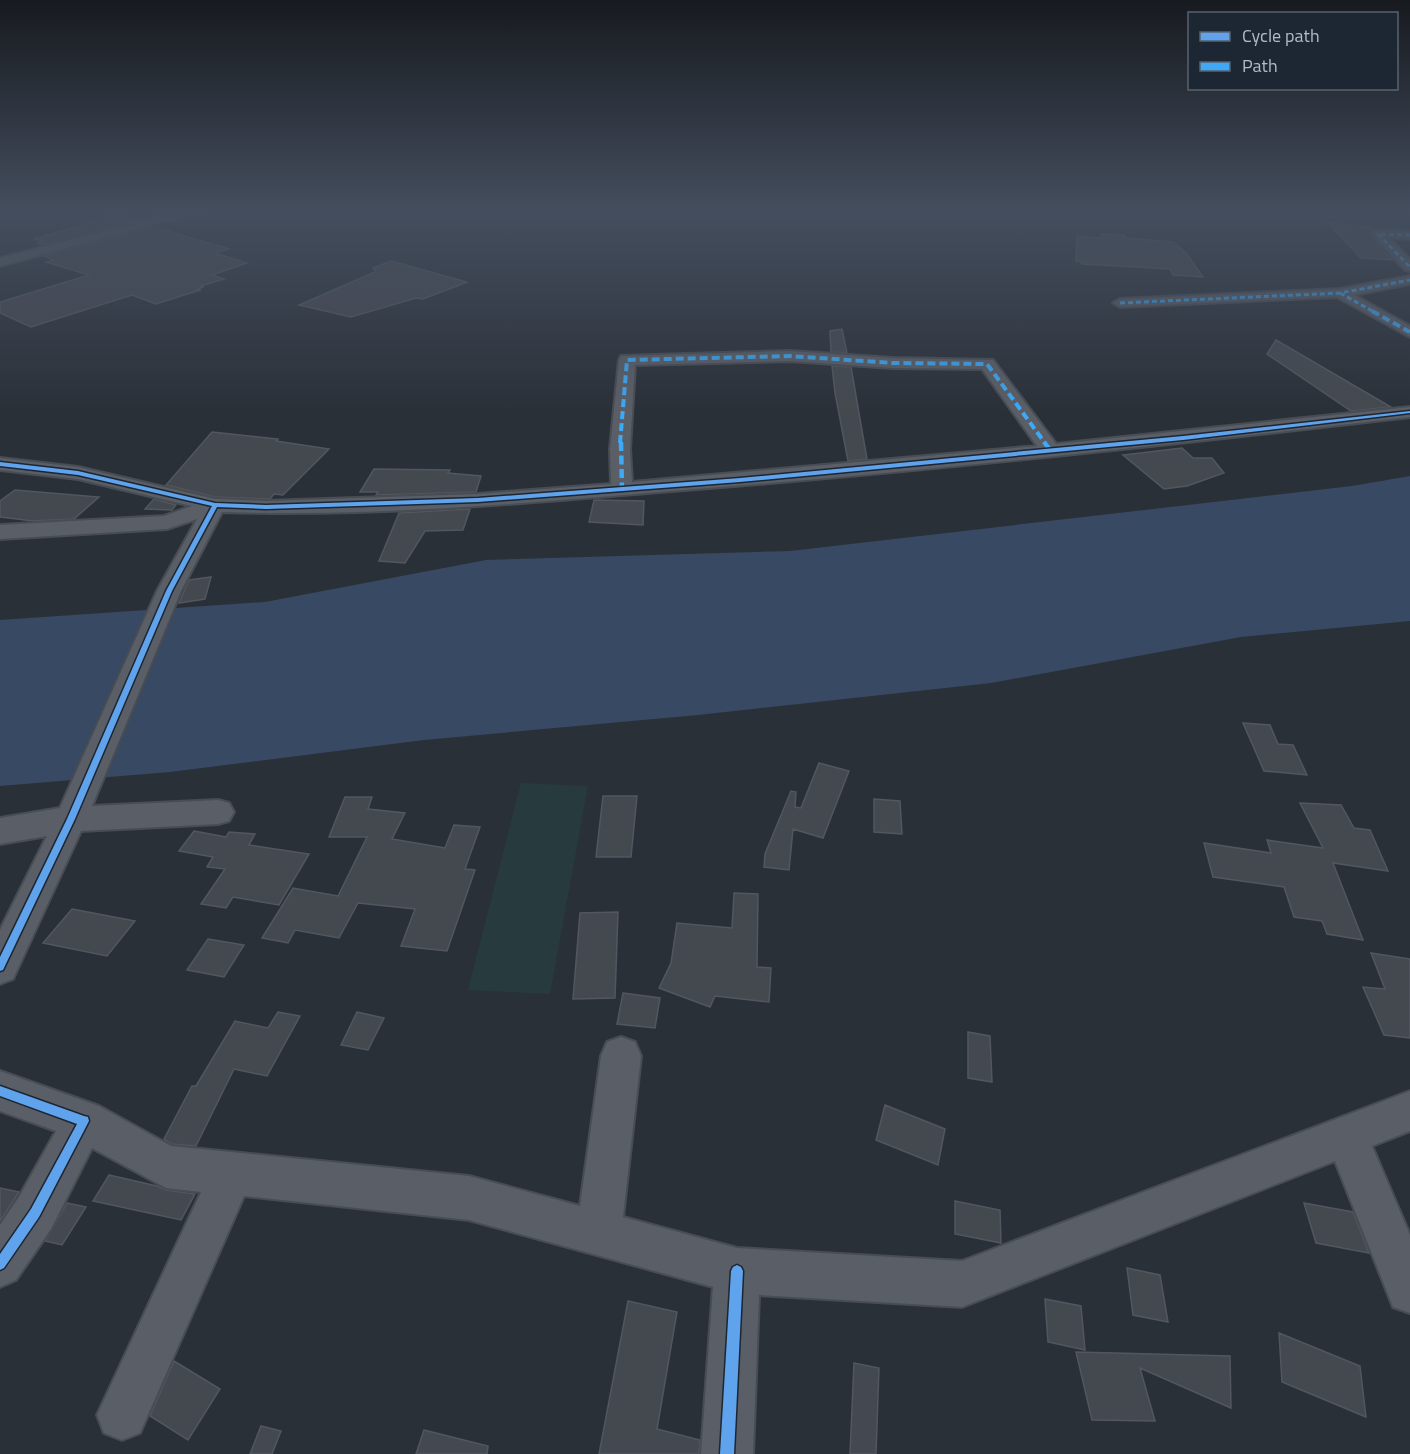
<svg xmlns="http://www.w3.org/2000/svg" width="1410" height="1454" font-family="'Titillium Web',sans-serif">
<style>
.green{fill:#273a3e}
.water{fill:#384963}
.building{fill:#444950;stroke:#52575f;stroke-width:1.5}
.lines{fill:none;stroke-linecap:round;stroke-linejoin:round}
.minor-casing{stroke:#484c53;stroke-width:4}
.minor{fill:#5a5e66;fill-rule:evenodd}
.quiet-far2{stroke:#3fa9f5;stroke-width:3;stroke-dasharray:5 3;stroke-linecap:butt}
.quiet-far1{stroke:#3fa9f5;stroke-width:4;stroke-dasharray:8 4;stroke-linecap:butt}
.quiet{stroke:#3fa9f5;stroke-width:4.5;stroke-dasharray:9 4.5;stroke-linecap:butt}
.cycleway-casing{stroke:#1d2633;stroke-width:3}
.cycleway{fill:#60a3ed;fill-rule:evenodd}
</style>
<rect width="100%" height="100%" fill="#2a3038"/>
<path class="green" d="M521,783L588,786L550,994L468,990Z"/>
<path class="water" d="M1410,476V621L1241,637L991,683L698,715L424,740L170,772L0,786V620L265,602L486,560L790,551L1352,486Z"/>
<path class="building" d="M115,215L135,221L43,245L38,243L45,241L34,239Z
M1328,223L1372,227L1374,229L1370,235L1392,260L1361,258Z
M154,227L229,249L215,253L247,263L212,275L224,279L201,286L203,287L198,289L200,290L156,304L132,295L31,327L0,313V302L89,275L46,262L53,260L44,256Z
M1102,234L1125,235V238L1173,242L1186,253L1203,277L1173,275L1170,269L1082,264L1080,261H1076L1077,236L1101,238Z
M391,261L467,282L423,299L416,298L351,317L299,305L375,272L373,268Z
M842,329L847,353L831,352L830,331Z
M1276,340L1391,407L1351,411L1267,354Z
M832,366L851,367L867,459L848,461L835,393Z
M212,432L278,439L276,441L329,449L283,495L274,494L270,499L215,497L166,485Z
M1182,448L1193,458H1212L1224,473L1187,486L1164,489L1123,455Z
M374,469L450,470L448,473L481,476L476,492L376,495L378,492H360Z
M15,490L99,497L74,519L33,521L0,517V501Z
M154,499L176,505L172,510L145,509Z
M594,500L644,501L643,525L589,522Z
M470,509L463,530L425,531L405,563L379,561L399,513Z
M211,577L205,599L179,603L189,580Z
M1243,723L1270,725L1278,744L1293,745L1307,775L1264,771Z
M819,763L849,771L823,838L793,829L789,870L764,867L765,854L791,791L796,792L795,807L801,808Z
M603,796H637L631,857H596Z
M345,797H372L368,809L405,813L392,839L445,848L454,825L480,827L465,869L475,870L447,951L401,946L415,909L358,903L339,938L295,930L288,943L262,938L293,888L338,896L367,837H329Z
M874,799L900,801L902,834L874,832Z
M1300,803L1341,805L1354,828L1370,830L1388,871L1333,863L1363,940L1327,934L1322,921L1294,917L1284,887L1213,877L1204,843L1271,853L1267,840L1323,848Z
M194,831L226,837L229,832L255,834L249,845L309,854L279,905L233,897L226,908L201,904L225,869L207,867L213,857L179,851Z
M734,893L758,894L757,967L771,968L769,1002L715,996L710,1007L659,988L671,963L677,923L732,928Z
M72,909L135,921L107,956L43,943Z
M618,912L615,998L573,999L580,913Z
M208,939L244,945L224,977L187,970Z
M1371,953L1410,959V1038L1384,1035L1363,987L1385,989Z
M623,993L660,998L655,1028L617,1024Z
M278,1012L300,1016L267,1076L234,1069L196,1146L171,1144L164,1139L192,1086H196L235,1021L268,1028Z
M357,1012L384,1018L368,1050L341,1045Z
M968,1032L990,1036L992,1082L968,1078Z
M885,1105L945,1129L938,1165L876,1140Z
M109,1175L157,1186L166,1190L195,1194L181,1220L93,1201Z
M0,1188L19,1192L0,1221Z
M955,1201L1000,1210L1001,1243L955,1234Z
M67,1203L86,1207L62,1245L45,1241Z
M1304,1203L1353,1212L1369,1253L1316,1243Z
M1127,1268L1160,1275L1168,1322L1133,1315Z
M1045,1299L1081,1306L1085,1350L1048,1342Z
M628,1301L677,1312L657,1429L700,1440L699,1454H599Z
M1279,1333L1360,1366L1366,1417L1282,1382Z
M1076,1352L1230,1356L1231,1408L1140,1368L1155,1421L1092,1420Z
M174,1361L220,1389L188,1440L150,1416Z
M854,1363L879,1368L876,1454H850Z
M261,1426L281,1431L272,1454H250Z
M424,1430L488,1446L487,1454H416Z"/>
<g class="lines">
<defs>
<path id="minor" d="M190,209H211L0,266V258Z
M1378,230L1410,231V239L1389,238L1410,259V271L1405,270L1374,237L1372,234L1374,231Z
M1410,276V284L1354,295L1410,326V337L1337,297L1120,307L1113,303L1120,299L1340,289Z
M790,351L893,358L993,360L1056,444L1410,407V417C1160,446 910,473 659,492C514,504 368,517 222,512L181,591L92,806L218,800L229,803L234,812L229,821L218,824L81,831L13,979L0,984V930L47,836L0,844V818L60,808L157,591L197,519L167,529L0,539V525L164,516L192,506L78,479L0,470V458L78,467L215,499L266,501L478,494L611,484L610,449L619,360L621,356ZM790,361L893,368L982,369L1037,446L632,482L630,449L635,365Z
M621,1037L635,1042L641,1056L623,1217L737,1248L962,1261L1410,1091V1131L1372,1146L1410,1235V1313L1393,1307L1335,1161L962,1307L759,1295L753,1454H701L713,1287L469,1220L244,1196L140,1433L122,1440L104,1433L97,1415L201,1192L166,1188L92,1148L51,1229L16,1280L0,1287V1225L19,1197L56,1131L0,1111V1071L99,1106L171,1146L469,1176L580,1206L601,1056L607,1042Z"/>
</defs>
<use href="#minor" class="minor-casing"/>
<use href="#minor" class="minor"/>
<path class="quiet-far2" d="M1410,235L1378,234L1410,267
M1340,293L1374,312
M1120,303L1340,293L1410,280"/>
<path class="quiet-far1" d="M1372,311L1410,332
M620,443L627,360L790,356L893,363L987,364L1045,443"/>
<path class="quiet" d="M621,442L622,489
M1044,442L1050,450"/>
<defs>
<path id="cycleway" d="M1410,411V413L1183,440L740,482L478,502L266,509L217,507L172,591L75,819L3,970L0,971V957L67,819L166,591L212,506L78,475L0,466V462L78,471L215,503L266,505L478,498L740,478L1183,436Z
M0,1086L84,1116L88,1117L89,1121L39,1217L4,1268L0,1270V1254L31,1209L77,1124L0,1096Z
M737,1265L741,1267L743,1271L734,1454H720L731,1271L733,1267Z"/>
</defs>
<use href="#cycleway" class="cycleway-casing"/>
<use href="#cycleway" class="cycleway"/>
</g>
<linearGradient id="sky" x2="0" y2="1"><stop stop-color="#171a1f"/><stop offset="0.51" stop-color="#444e5e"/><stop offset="1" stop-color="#444e5e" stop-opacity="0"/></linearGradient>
<rect width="1410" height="413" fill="url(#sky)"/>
<rect x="1188" y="12" width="210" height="78" fill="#1d2633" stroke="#59626f" stroke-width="1.5"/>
<rect x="1200" y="32" width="30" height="9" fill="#60a3ed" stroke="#59626f" stroke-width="1.5"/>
<text x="1242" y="42" font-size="18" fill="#b4bcc9">Cycle path</text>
<rect x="1200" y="62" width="30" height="9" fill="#3fa9f5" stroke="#59626f" stroke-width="1.5"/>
<text x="1242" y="72" font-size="18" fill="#b4bcc9">Path</text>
</svg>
